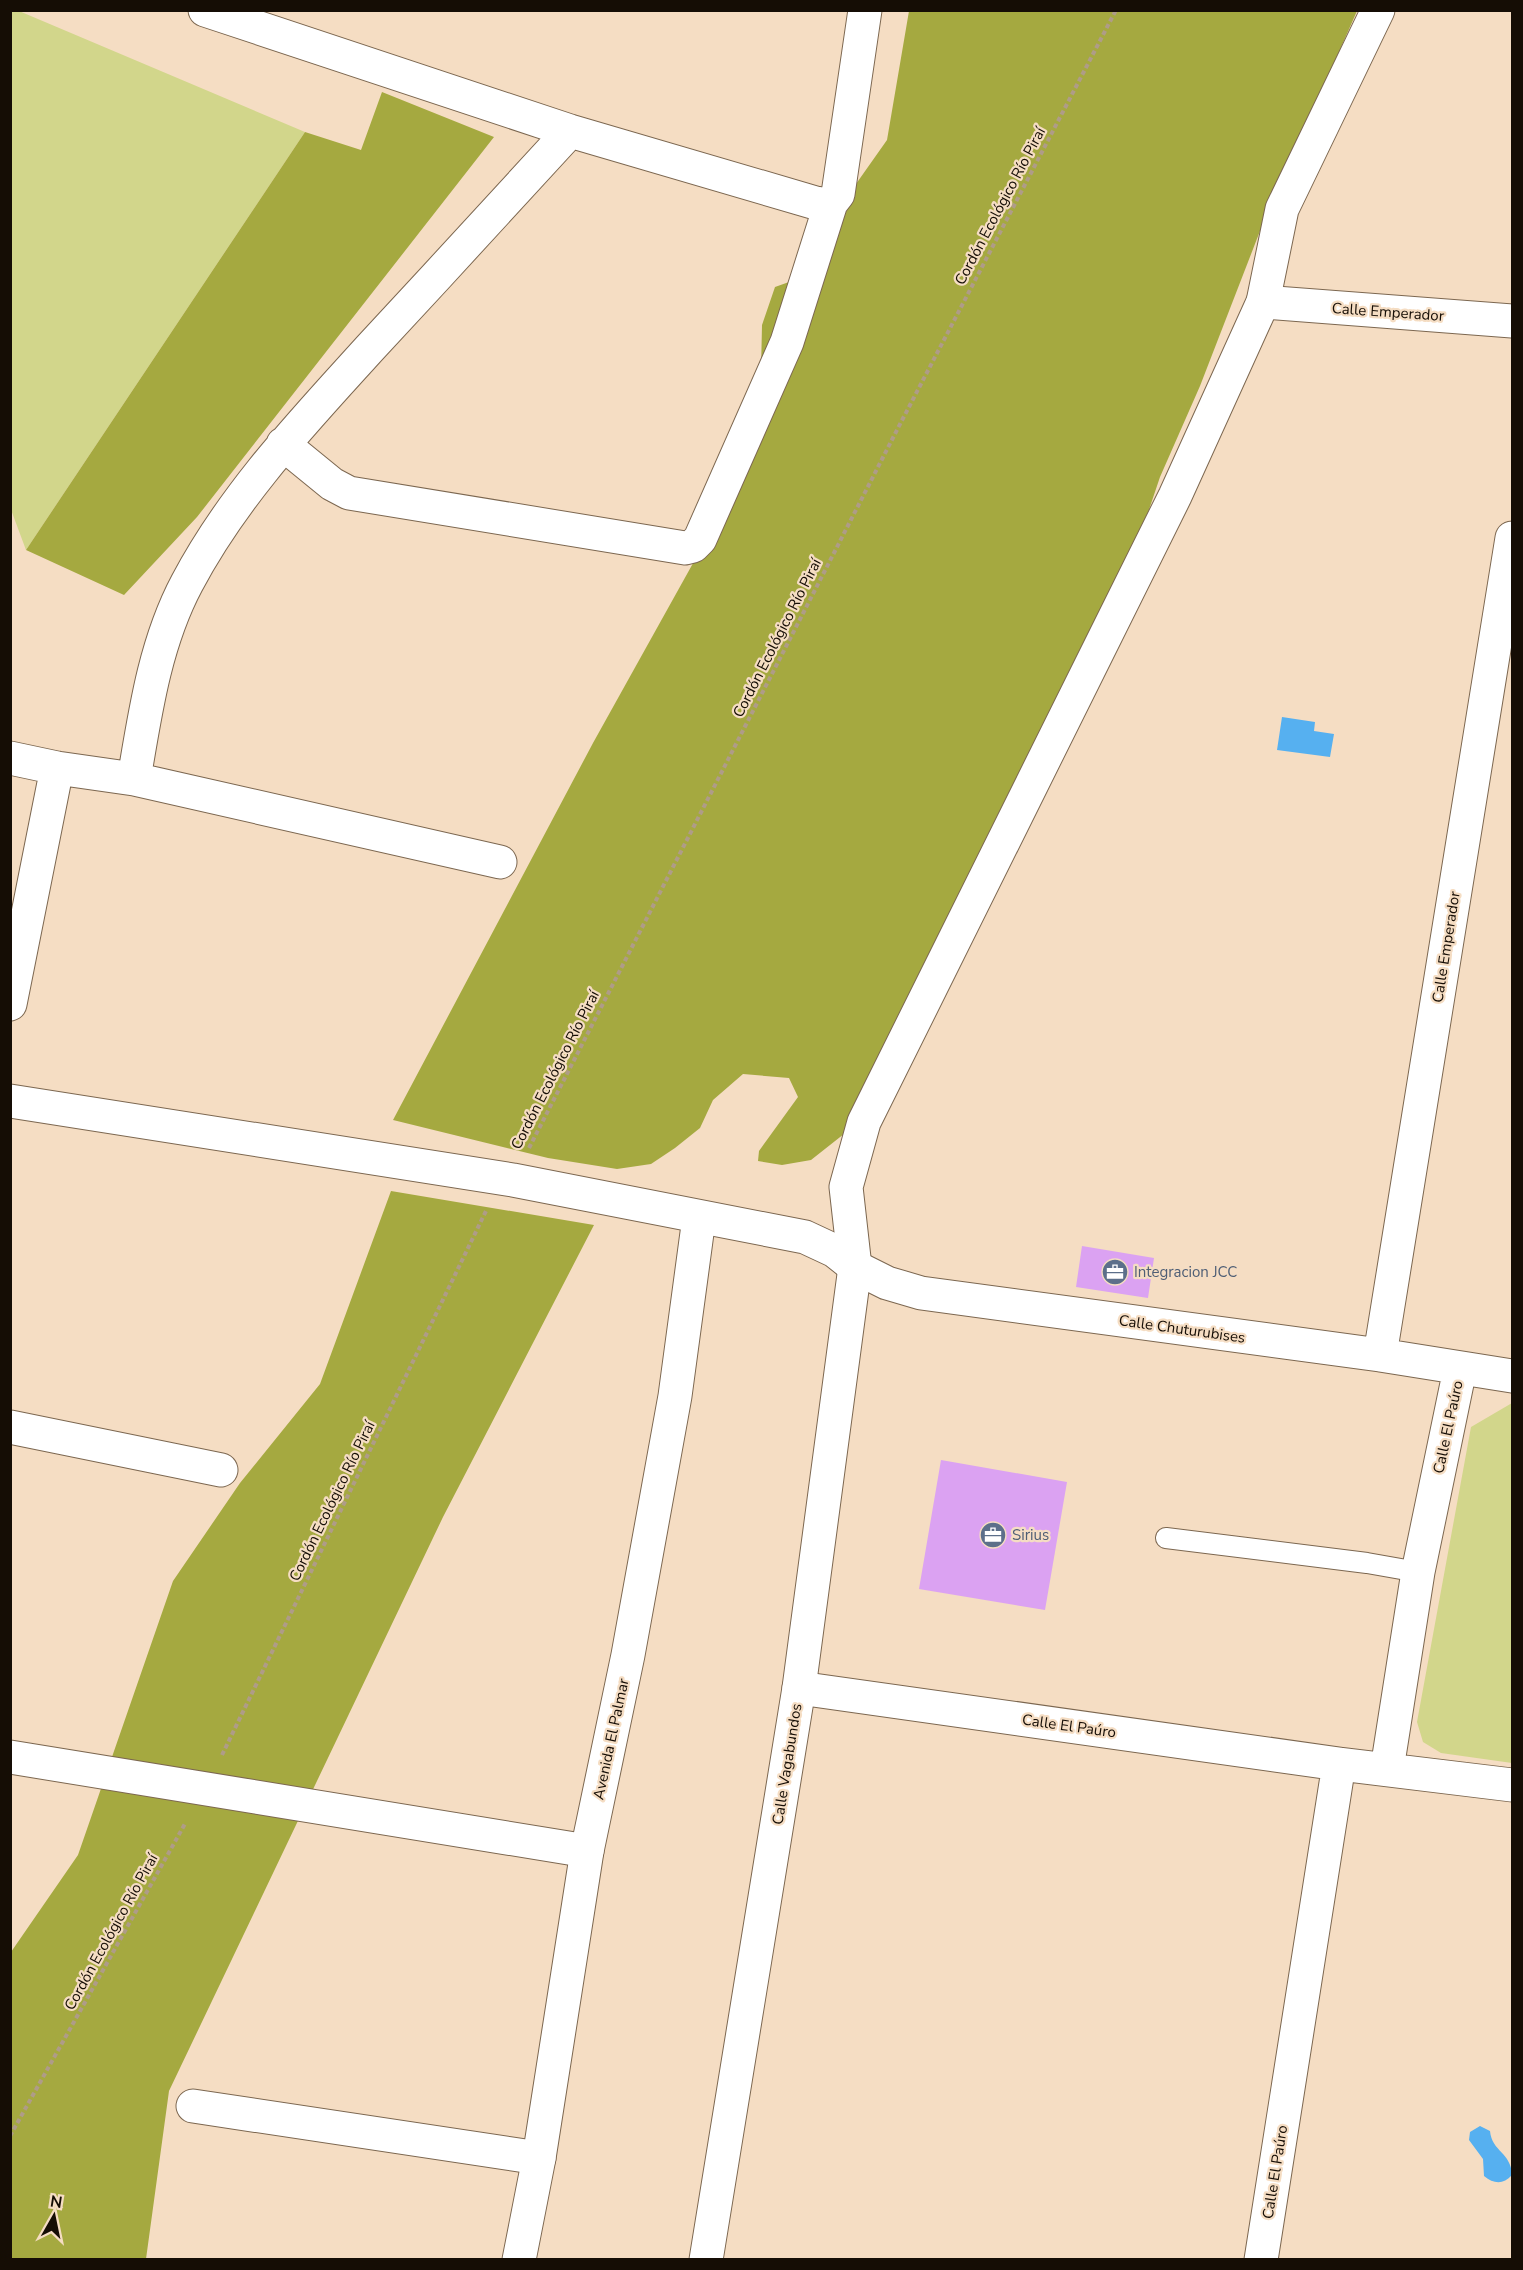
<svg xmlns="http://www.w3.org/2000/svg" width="1523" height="2270" font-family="'Nunito Sans',sans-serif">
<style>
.green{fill:#d2d68b}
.forest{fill:#a5a940}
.water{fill:#56b0f0}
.building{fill:#dba2f2}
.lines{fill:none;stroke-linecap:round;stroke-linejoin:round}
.service-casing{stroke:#7c6750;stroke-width:22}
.minor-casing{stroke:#7c6750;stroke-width:35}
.tertiary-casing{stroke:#7c6750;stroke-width:35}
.path{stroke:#af9c88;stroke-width:4;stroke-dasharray:4.5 3;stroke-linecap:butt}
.service{stroke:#fff;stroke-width:20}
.minor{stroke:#fff;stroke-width:33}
.tertiary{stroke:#fff;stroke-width:33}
.labels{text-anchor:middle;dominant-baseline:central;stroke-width:4.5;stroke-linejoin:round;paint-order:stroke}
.street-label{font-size:15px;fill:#150d05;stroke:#f5ddc3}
.service-label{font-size:15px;fill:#4e5e75;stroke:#f5ddc3;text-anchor:start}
</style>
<rect width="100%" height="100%" fill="#f5ddc3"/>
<path class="green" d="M10,11H19L305,132L26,550L10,507Z
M1512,1403V1763L1441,1753L1423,1742L1417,1722L1471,1427Z"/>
<path class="forest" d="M909,11H1357L1260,231L1200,386L1160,477L1124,584L849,1130L811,1160L782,1165L758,1161L759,1151L798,1097L789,1078L743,1074L713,1100L700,1128L675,1148L651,1164L617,1169L548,1158L393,1120L593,743L736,486L761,371L762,325L775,287L803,277L832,218L887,140Z
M382,92L494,137L197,517L124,595L26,550L305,132L361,150Z
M391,1191L594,1225L443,1517L169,2091L146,2259L11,2260V1952L78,1855L173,1581L240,1483L320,1384Z"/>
<path class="water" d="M1282,717L1315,722L1314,731L1334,734L1330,757L1277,750Z
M1480,2126L1490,2131C1492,2152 1511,2152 1512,2175C1503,2185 1494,2184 1484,2176L1483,2159L1469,2140L1470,2132Z"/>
<path class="building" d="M1082,1246L1154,1258L1148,1298L1076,1287Z
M941,1460L1067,1482L1045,1610L919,1589Z"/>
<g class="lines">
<defs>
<path id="service" d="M1166,1538L1367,1563L1418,1572"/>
<path id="minor" d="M205,10L570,131L819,204L831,203
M1263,302L1512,321
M283,444L332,484L349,493L685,548L693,546L700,539L787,342L831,203L838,194L865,10
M10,758L57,768L134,779L500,862
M134,779C145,713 155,643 187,583C234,494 303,422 370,348C437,276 503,204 570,131
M10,1004L57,768
M10,1101L513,1180L805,1237L835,1251L855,1267L887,1283L921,1293L1380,1355L1512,1376
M1380,1355L1512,538
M10,1427L221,1470
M799,1688L1339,1764L1512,1785
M10,1757L587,1851
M1387,1769L1418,1572L1460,1369
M193,2106L539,2158
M1261,2260L1339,1764"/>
<path id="tertiary" d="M519,2260L539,2158L587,1851L628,1655L675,1396L699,1218
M706,2260L799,1688L855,1267L846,1187L864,1122L1175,496L1263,302L1282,209L1378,10"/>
</defs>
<use href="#service" class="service-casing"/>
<use href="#minor" class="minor-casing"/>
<use href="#tertiary" class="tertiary-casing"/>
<path class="path" d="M529,1148L898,428L1116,10
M222,1755L486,1211
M10,2136L186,1822"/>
<use href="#service" class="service"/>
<use href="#minor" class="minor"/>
<use href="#tertiary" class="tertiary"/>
</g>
<defs>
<symbol id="office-disc" viewBox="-11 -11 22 22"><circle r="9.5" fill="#5c6f8a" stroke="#f5ddc3"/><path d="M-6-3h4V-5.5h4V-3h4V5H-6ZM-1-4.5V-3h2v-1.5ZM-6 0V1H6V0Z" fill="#fff"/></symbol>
</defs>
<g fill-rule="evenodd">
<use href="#office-disc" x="1100" y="1257" width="30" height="30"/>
<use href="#office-disc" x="978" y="1520" width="30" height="30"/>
</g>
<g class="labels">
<g class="street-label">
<text transform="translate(1000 206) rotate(-62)">Cordón Ecológico Río Piraí</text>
<text transform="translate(1388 312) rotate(4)">Calle Emperador</text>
<text transform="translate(777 638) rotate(-63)">Cordón Ecológico Río Piraí</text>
<text transform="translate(1446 947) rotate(-81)">Calle Emperador</text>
<text transform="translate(555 1070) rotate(-63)">Cordón Ecológico Río Piraí</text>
<text transform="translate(1182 1329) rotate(8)">Calle Chuturubises</text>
<text transform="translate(1448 1427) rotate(-78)">Calle El Paúro</text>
<text transform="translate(332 1501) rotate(-64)">Cordón Ecológico Río Piraí</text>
<text transform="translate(1069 1726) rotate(8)">Calle El Paúro</text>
<text transform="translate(611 1739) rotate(-78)">Avenida El Palmar</text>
<text transform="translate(787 1764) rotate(-81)">Calle Vagabundos</text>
<text transform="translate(111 1932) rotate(-61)">Cordón Ecológico Río Piraí</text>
<text transform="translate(1275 2172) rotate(-81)">Calle El Paúro</text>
</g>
<g class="service-label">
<text x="1134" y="1272">Integracion JCC</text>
<text x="1012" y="1535">Sirius</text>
</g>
</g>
<rect width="1523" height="2270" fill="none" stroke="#150d05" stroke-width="24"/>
<g transform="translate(54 2216) rotate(9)" stroke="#f5ddc3" stroke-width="4.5" paint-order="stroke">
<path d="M0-4.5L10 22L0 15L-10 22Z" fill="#150d05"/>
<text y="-9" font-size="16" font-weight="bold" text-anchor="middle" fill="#150d05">N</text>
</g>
</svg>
